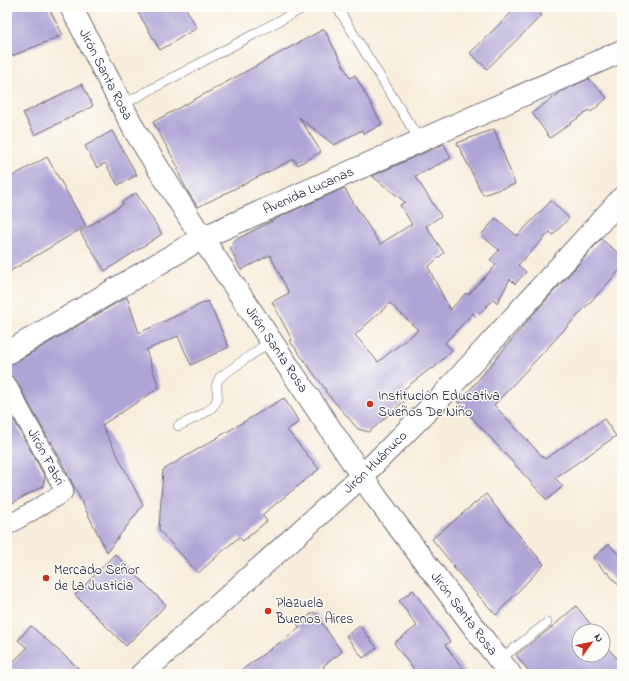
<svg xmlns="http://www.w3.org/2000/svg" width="629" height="681" font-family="'Indie Flower',sans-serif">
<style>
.building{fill:#afa4d6;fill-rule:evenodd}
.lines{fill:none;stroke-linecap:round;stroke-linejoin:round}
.service-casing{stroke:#6d6973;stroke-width:10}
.minor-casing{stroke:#6d6973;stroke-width:20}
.tertiary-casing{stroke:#6d6973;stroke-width:24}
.service{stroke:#fff;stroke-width:9}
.minor{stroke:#fff;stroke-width:18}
.tertiary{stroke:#fff;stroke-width:22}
.poi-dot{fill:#c8321e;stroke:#fdfcf7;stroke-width:1.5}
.labels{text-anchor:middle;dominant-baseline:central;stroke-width:3;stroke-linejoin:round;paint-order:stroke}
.street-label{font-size:14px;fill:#22223b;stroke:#fdfcf7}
.poi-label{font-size:14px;fill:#22223b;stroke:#fdfcf7;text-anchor:start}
</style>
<rect width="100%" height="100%" fill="#fdfcf7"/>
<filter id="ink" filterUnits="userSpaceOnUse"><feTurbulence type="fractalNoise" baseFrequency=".025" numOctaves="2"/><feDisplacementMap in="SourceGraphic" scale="8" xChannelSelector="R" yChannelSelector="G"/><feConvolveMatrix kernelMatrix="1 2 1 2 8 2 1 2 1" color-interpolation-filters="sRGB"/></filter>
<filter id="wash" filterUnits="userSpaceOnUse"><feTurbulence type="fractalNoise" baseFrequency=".012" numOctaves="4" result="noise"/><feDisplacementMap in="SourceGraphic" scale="16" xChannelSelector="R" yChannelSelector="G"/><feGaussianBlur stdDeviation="0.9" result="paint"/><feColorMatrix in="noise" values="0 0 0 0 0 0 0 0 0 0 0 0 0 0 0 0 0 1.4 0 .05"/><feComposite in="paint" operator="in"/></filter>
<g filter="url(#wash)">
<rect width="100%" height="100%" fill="#f8eddc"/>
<g id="blocks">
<path class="building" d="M7,7H48L63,35L7,58Z
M135,7H185L197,28L160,50Z
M517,7H533L542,15L487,69L470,53Z
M324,29L350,78L355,75L382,124L364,134L362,130L334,145L299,117L321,152L298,165L294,159L198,207L188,192L177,170L179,169L153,122Z
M589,79L607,98L591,112L589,110L550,138L532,113L564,90Z
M82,84L93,106L35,135L23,113Z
M494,129L515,184L483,195L457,143Z
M112,131L137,175L118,185L105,163L97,168L85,146Z
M444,144L451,158L415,176L441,216L426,226L444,253L428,267L450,310L466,293L468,295L496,265L490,260L499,250L481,235L496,218L517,236L551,201L569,218L553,235L550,232L518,265L526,272L515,284L510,279L497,303L494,299L476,317L473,313L445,343L452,350L433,369L431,368L403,390L409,397L369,432L358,429L325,391L326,390L290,341L292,340L272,302L289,293L270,255L241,270L230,248L235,240L284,215L344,188L380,244L412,224L400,205L405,202L372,176ZM390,303L418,330L378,362L355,335Z
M47,157L86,226L7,273V179Z
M136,193L162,234L105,271L80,232L123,204L122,202Z
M601,239L622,256V268L494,405L545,459L604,419L616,436L555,478L563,486L547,500L457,401L469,391L531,317Z
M127,297L139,333L208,301L229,347L191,365L178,336L146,350L159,388L102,425L143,505L107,552L51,441V444L16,380L12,376L7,375V367Z
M284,398L299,422L287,430L319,469L262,515L267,521L243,541L239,537L198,573L159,530L163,470Z
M7,407L45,477L43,486L7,506Z
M486,494L500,512H499L544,564L496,615L453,567L454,566L432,539Z
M609,544L622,559V589L607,572L606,573L593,558Z
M115,554L166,605L126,646L75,595Z
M413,590L450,642L445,645L467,674H417L394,643L417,626L399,601Z
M576,606L596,631H579V655H603V643L622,664V674H531L516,655L551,628Z
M314,612L342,652L323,666L328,674H236L300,628L297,624Z
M31,626L85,674H7V668L27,648L18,640Z
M360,626L377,648L363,658L346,636Z"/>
</g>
</g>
<g filter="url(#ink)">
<use href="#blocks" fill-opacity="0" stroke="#6d6973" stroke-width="1"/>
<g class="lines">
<defs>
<path id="service" d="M337,7L420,141
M122,105L303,8
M178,426C190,420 214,412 217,399C219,390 213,387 220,377L271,341
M499,660L547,623"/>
<g id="minor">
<path id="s1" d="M7,385L64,490L63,493L7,526"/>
</g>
<g id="tertiary">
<path id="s2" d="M71,7L135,131L202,238L376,497L477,631L510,674"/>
<path id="s3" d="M7,353L202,238L622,51"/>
<path id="s4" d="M142,674L362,476L443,395L622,198"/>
</g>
</defs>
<use href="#service" class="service-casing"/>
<use href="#minor" class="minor-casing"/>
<use href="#tertiary" class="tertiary-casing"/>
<use href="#service" class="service"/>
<use href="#minor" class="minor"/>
<use href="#tertiary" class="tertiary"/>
</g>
</g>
<g class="poi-dot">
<circle cx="370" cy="404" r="4"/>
<circle cx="46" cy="578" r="4"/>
<circle cx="268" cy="611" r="4"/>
</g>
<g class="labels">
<g class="street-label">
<text stroke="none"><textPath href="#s2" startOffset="76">Jirón Santa Rosa</textPath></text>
<text stroke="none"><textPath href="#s3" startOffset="343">Avenida Lucanas</textPath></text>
<text stroke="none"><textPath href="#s2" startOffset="400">Jirón Santa Rosa</textPath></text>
<text stroke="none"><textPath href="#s1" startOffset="82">Jirón Fabri</textPath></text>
<text stroke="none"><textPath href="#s4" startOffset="315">Jirón Huánuco</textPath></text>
<text stroke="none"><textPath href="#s2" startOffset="724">Jirón Santa Rosa</textPath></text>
</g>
<g class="poi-label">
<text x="378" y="396">Institución Educativa<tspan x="378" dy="16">Sueños De Niño</tspan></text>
<text x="54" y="570">Mercado Señor<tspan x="54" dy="16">de La Justicia</tspan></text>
<text x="276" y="603">Plazuela<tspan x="276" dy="16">Buenos Aires</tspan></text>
</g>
</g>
<rect width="629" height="681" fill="none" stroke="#fdfcf7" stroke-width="24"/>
<g transform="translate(591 643) rotate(57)"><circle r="19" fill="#fdfcf7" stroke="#a5a5ac"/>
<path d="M0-3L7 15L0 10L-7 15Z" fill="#c8321e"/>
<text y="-6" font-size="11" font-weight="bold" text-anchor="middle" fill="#22223b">N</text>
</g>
</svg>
